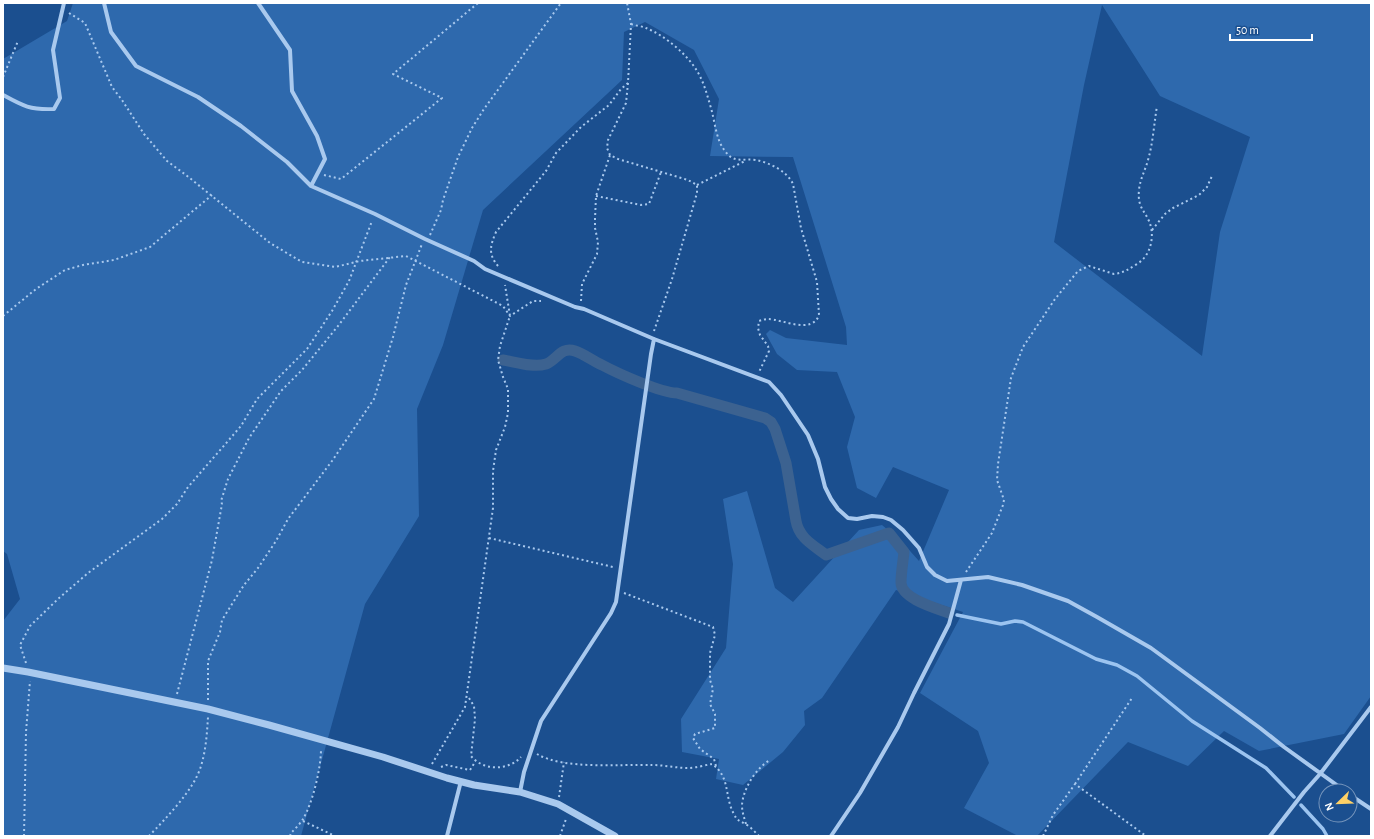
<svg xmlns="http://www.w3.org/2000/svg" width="1374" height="839" font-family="'Alegreya Sans',sans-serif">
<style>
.green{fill:#2e69ad;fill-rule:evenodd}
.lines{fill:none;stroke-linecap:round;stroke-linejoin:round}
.stream{stroke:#9cc4f0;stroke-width:3.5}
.canal{stroke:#3c6290;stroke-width:11}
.path{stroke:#a9c9ee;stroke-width:2;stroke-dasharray:2 3;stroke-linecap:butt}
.minor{stroke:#a9c9ee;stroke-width:4}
.tertiary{stroke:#a9c9ee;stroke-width:7}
</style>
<rect width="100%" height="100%" fill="#1b4f8f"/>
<path class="green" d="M73,3H1371V696L1344,734L1259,751L1224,731L1188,766L1128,742L1037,836H1018L964,808L989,763L978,731L920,693L963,612L896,590L822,698L804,711L805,725L783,752L743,785L716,779L719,759L682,752L681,719L726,648L733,564L723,499L747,491L775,588L793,602L859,530L882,525L902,542L919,561L949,490L893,467L876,498L857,488L847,447L855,417L837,372L797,370L777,354L766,334L770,330L786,338L847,345L846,327L793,157L710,156L719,99L694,50L645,22L624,32L622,80L483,210L443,345L417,409L419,516L365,604L301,836H3V621L20,599L7,554L3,551V59L67,21ZM1102,5L1160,96L1250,137L1220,232L1202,356L1054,242L1084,85Z"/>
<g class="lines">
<path class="stream" d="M957,615L1001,624L1015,621L1023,622L1096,659L1117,665L1137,676L1192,721L1266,768L1294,797
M1301,805L1323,829L1327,836"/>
<path class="canal" d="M503,360C516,362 533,368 546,364C557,360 561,346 575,351C584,354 593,361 602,365C617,373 661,393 677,393L765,418L771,422L775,429L786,463L796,521C799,538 813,545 826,555L889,533L904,552C903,562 901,573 901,583C902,599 936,608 949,613"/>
<path class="path" d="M69,13L85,23L112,87L122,100L144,134L167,161L186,175L270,243L302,262L335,267L360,261L406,256L503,306L510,316L533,301H541
M631,24C636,26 642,26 646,28C664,35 687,54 697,71C704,82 707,95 711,108C715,122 716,140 725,151C734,164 743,158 756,160C770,163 787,171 793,184L801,228L817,282L819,315C812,335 782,319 768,319C765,319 762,320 759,321L758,328L760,335L768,346L769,351L759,372
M3,77L18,41
M628,83L626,103L608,140L607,148L610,155L618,159L688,180L697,185V193L672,279L654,331
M324,175L341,179L442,98L393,74L478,3
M697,185L743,162L744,160
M596,196L641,205L649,204L661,172
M1152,230L1165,214L1173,208L1199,195L1207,187L1212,176
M430,235L441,210L443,200L458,157L472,128L484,109L561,3
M498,266C488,254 490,246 496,232L546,171L556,153L581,127L609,105L621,89L628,83L631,24L627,3
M581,301L582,284L597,254L598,242L595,228V219L596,196L610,155
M3,316L36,289L65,270L83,265L114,260L150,247L212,195
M489,538L613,567
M966,572L992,533L1003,505L1004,500L997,480L998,464L1011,378L1023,347L1055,299L1078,271L1089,266L1114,274C1123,273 1129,269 1137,264C1149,257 1154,241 1151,227C1147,211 1137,210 1139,190C1140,179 1145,171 1148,160C1153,143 1154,124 1157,106
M624,593L713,627L715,635L710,653V680L713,689L710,704L715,714V728L695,734L693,738L700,749L714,759L716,766
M26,663L20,645L30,626L58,599L88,573L162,519L177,504L188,487L241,426L257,399L307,349L332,311L349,281L372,221
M177,694L212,560L222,504L221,501L228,479L249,438L281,391L302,370L338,326L390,257
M469,698L474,706L475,719L471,756C483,771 508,771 521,757
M208,700V661L220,632L222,620L244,585L258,568L276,541L288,519L332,461L374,399L393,337L406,285L422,244
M537,754C564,770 620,764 652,765C664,765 676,768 688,768C696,768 705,765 712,764C731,777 724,797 734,814C737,821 739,820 745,824C750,826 755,832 759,836
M432,764L465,707L493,508V471L496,450L505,427L508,413V389L503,377L498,360L500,346L510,316L505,285
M441,767L446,765L470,770L475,762
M1075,784L1132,698
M559,797L564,762
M303,821L335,836
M746,824C744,817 742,812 742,805C743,789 756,768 770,760
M24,836L26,732L30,681
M149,836C166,818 194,790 201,766C206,750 207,733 208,717
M290,836L291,833C295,829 300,824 303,819C313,802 321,768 321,749
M560,836L566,819
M1043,836L1053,815L1075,784L1146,836"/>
<path class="minor" d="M104,3L111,32L136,66L198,97L241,126L287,162L311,186L375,214L425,239L474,261L485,269L575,307L584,309L654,339L769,382L781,395L808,435L818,459L825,487L831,499L838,509L848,518L857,519L872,516L883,517L891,520L903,530L919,548L927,567L935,575L947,581L988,577L1022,585L1068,601L1097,617L1151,648L1260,728L1284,747L1345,791
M258,3L290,50L292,91L317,136L325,159L311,186
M3,95C23,106 30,110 54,109L60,98L53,50L64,3
M520,792L524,772L541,721L611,613L616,602L651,354L654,339
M1350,795L1371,809
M447,836L461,781
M831,836L860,793L898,727L914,693L949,624L961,580
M1270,836L1304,792L1320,774L1371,707"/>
<path class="tertiary" d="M3,668L28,672L208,709L269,725L383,757L447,778L474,785L520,792L558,804L615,836"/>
</g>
<rect width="1374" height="839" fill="none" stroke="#ffffff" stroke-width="8"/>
<g transform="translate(1338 803) rotate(247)"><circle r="19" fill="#1b4f8f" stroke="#7695bc"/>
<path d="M0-3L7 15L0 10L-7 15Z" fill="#ffd166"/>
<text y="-6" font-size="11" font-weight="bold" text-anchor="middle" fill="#ffffff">N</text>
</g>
<path d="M1230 34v6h82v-6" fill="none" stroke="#ffffff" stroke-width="2"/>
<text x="1236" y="34" font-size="12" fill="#ffffff" stroke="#1b4f8f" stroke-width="3" paint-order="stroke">50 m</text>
</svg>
